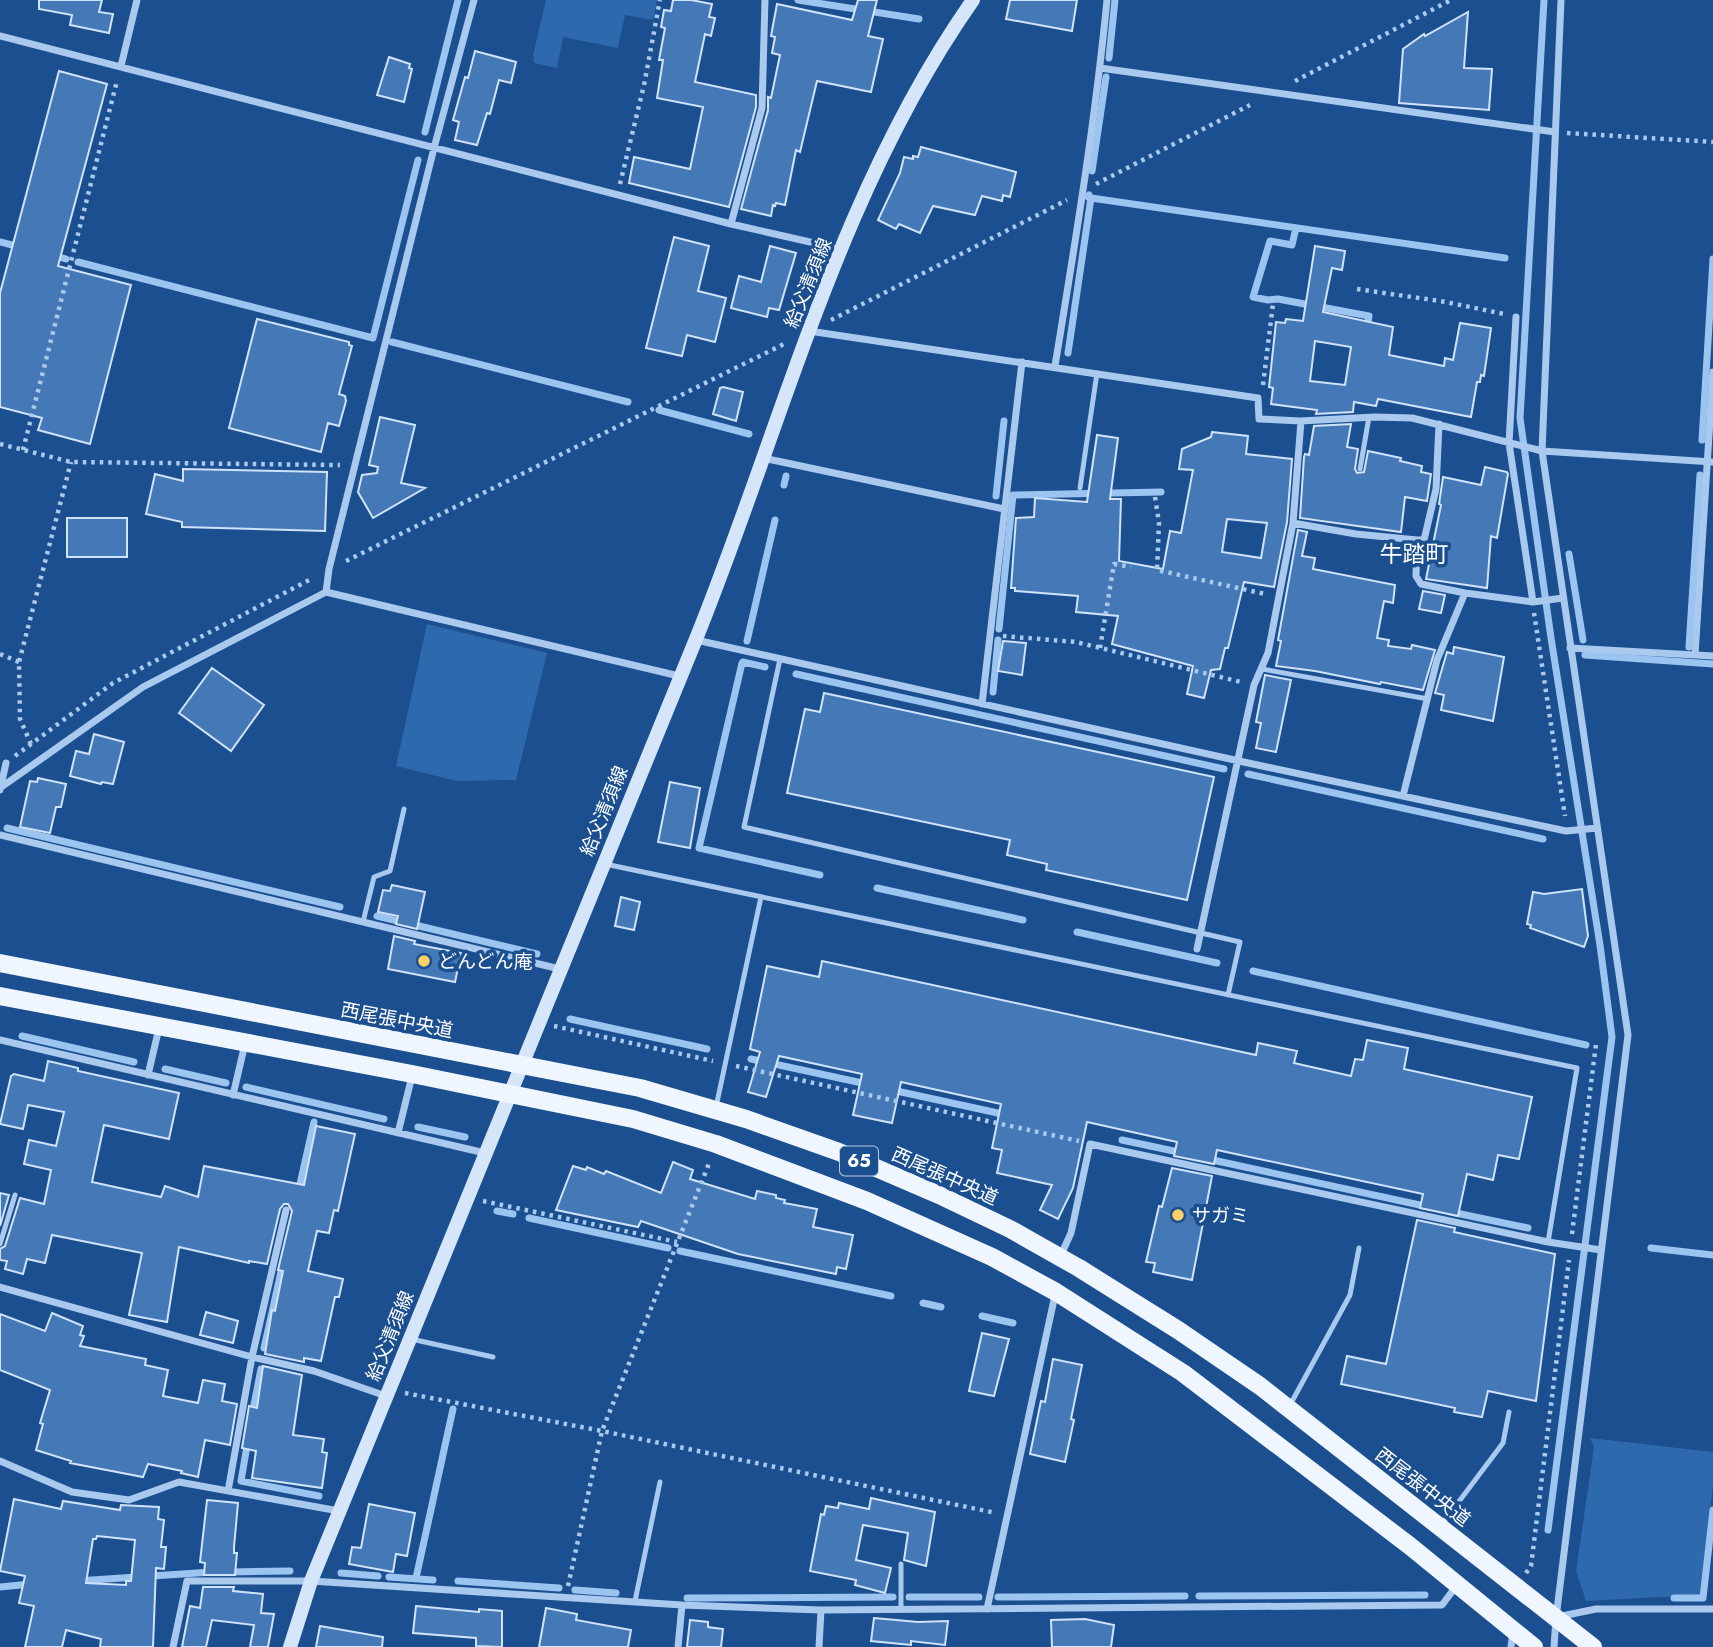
<svg xmlns="http://www.w3.org/2000/svg" width="1713" height="1647" font-family="Jost,'Noto Sans JP',sans-serif">
<style>
.green{fill:#2e69ad}
.lines{fill:none;stroke-linecap:round;stroke-linejoin:round}
.stream{stroke:#9cc4f0;stroke-width:7}
.building{fill:#4478b7;stroke:#cfe3fa;stroke-width:2;fill-rule:evenodd}
.path{stroke:#a9c9ee;stroke-width:4.5;stroke-dasharray:3.5 5;stroke-linecap:butt}
.lane{stroke:#a9c9ee;stroke-width:5}
.street{stroke:#a9c9ee;stroke-width:7}
.secondary{stroke:#d6e6fa;stroke-width:14}
.primary{stroke:#f0f6ff;stroke-width:18}
.poi-dot{fill:#ffd166;stroke:#1b4f8f;stroke-width:2.5}
.labels{text-anchor:middle;dominant-baseline:central;stroke-width:7;stroke-linejoin:round;paint-order:stroke}
.shield{fill:#1b4f8f;stroke:#bbcadd;stroke-width:2}
.shield-label{font-size:18px;font-weight:bold;fill:#fff}
.street-label{font-size:19px;fill:#fff;stroke:#1b4f8f}
.poi-label{font-size:19px;fill:#fff;stroke:#1b4f8f;text-anchor:start}
.quarter-label{font-size:23px;fill:#fff;stroke:#1b4f8f}
</style>
<rect width="100%" height="100%" fill="#1b4f8f"/>
<path class="green" d="M546,0H657L653,20L625,15L618,48L563,37L557,68L534,63L533,55Z
M427,624L547,653L516,780L457,781L396,766Z
M1590,1438L1713,1452V1485L1700,1595L1586,1601L1576,1571L1594,1447Z"/>
<g class="lines">
<path class="stream" d="M798,0L919,19
M1544,0L1520,418L1551,638L1600,945L1612,1037L1548,1530
M1109,58L1115,0
M425,132L458,0
M1092,171L1106,77
M1089,195L1088,197L1091,198L1505,258
M1296,228L1292,245L1270,241L1253,297L1268,300L1278,299L1369,316L1367,329
M0,242L20,247
M52,255L66,259
M78,262L373,338L418,160
M392,342L628,402
M1068,353L1091,198
M659,410L749,434
M1702,440L1713,259
M784,485L786,476
M996,496L1004,421
M1569,554L1583,640
M999,629L1013,495L1161,492
M747,641L775,520
M1689,647L1700,475
M1585,655L1713,664
M743,662L765,667
M742,663L699,848L820,875
M796,674L1224,769
M993,692L998,640
M1248,774L1543,839
M7,828L340,907
M877,888L1023,920
M377,916L537,954
M1077,932L1217,963
M1253,971L1586,1045
M570,1019L707,1049
M22,1036L134,1062
M751,1059L867,1084
M165,1069L226,1083
M246,1087L384,1119
M892,1090L1007,1115
M418,1127L465,1137
M1122,1140L1183,1153
M1208,1159L1429,1207
M298,1193L314,1122
M497,1211L513,1214
M1451,1212L1528,1228
M529,1218L668,1248
M1651,1248L1713,1255
M680,1251L891,1296
M923,1303L941,1307
M982,1316L1013,1323
M264,1348L283,1263
M252,1415L261,1369
M248,1440L241,1481L319,1496
M228,1572L290,1571
M341,1573L378,1576
M389,1577L433,1580
M416,1578L453,1409
M77,1581L212,1572
M458,1581L559,1588
M0,1587L31,1584
M575,1590L616,1593
M1199,1596L1425,1595
M909,1597H979
M998,1597L1185,1596
M687,1598L893,1597
M1674,1598H1703L1713,1510"/>
</g>
<path class="building" d="M39,0H102L99,12L113,14L109,33L70,25L72,15L39,9Z
M673,0H691L712,4L709,17L715,18L711,36L705,34L695,82L756,95V107L729,207L629,183L634,157L690,169L703,107L657,98L663,60H659L665,28L661,27L664,10L671,11Z
M858,0H877L868,36L883,39L871,92L817,81L800,152L796,150L785,205L776,203L775,206L773,205L771,216L741,209L768,110V97L771,98L780,55L772,53L775,37L771,36L777,4L852,20Z
M1010,0H1077L1072,31L1006,19Z
M1468,12L1464,68L1492,69L1489,110L1399,103L1403,49L1424,34L1425,36Z
M475,51L516,62L511,83L499,80L490,114L487,113L477,145L455,140L459,122L453,120L465,77L468,78Z
M389,57L410,64L409,68L412,69L404,102L377,95Z
M59,71L107,84L58,266L131,285L90,444L38,430L42,418L0,407V293Z
M921,147L1016,172L1010,197L1003,195L1002,201L982,196L975,215L933,206L920,233L899,224L896,229L878,220L900,173L904,157L913,159V156L918,157Z
M674,237L709,246L698,291L726,298L715,342L687,335L682,356L646,348Z
M770,246L796,253L779,310L769,308L767,317L731,308L739,276L761,282Z
M1315,246L1345,251L1342,270L1332,268L1323,312L1393,327L1389,355L1444,366L1445,358L1453,360L1460,323L1491,328L1484,376L1481,375L1480,382H1477L1471,417L1378,399L1376,406L1354,402L1353,412L1316,414L1317,410L1271,404L1273,388L1269,387L1276,322L1285,323L1286,319L1303,321ZM1315,341L1351,347L1345,385L1310,381Z
M257,319L349,342V345L352,346L339,394L345,396L346,401L339,426L328,423L321,452L229,428Z
M723,387L743,392L736,421L713,414L720,388Z
M380,417L415,425L401,483L425,488L373,518L358,492L362,475L377,473L378,467L369,465Z
M1351,424L1347,447L1358,449L1355,469L1357,473L1364,472L1368,451L1401,458L1400,461L1422,466L1421,472L1431,474L1427,501L1405,497L1401,532L1300,518L1304,457L1305,454L1309,455L1314,426Z
M1212,432L1248,436L1246,454L1292,459L1287,522L1274,587L1244,582L1228,648H1225L1220,669L1211,670L1204,698L1187,694L1193,666L1112,644L1118,616L1076,612L1078,596L1015,591V588H1011L1016,518L1034,517L1035,498L1087,502L1097,435L1118,438L1110,499H1121L1119,561L1163,569L1170,531L1181,533L1193,470L1179,469L1182,449L1211,437ZM1227,519L1267,523L1261,558L1222,552Z
M1485,467L1507,472L1508,474L1497,538L1491,536L1487,588L1426,579L1441,505L1439,504L1443,477L1481,485Z
M183,469L327,472L325,531L182,527V522L146,514L155,474L183,481Z
M67,518H127V557H67Z
M1298,530L1307,532L1302,556L1315,558L1313,569L1395,585L1393,603L1384,601L1377,638L1389,640L1388,646L1411,649L1412,645L1435,650L1423,690L1381,682L1380,684L1315,671L1276,666L1281,641L1278,640Z
M1423,591L1445,595L1441,613L1419,609Z
M1003,641L1026,643L1022,675L998,671Z
M1454,647L1504,657L1493,721L1441,710L1444,695L1435,693L1447,652L1453,654Z
M212,668L264,705L231,751L179,713Z
M1265,675L1291,680L1276,752L1256,748L1261,723L1256,722Z
M824,693L1214,777L1187,900L1046,870L1047,864L1007,855L1010,840L787,793L805,709L820,712Z
M94,734L124,742L113,784L102,782L101,784L70,776L76,751L89,754Z
M38,778L66,784L61,807H56L50,833L20,827L30,781L37,782Z
M670,782L700,788L690,848L658,842Z
M392,885L425,892L417,929L396,924L398,916L378,912L383,890L390,891Z
M1582,889L1588,936L1584,947L1530,928L1531,925L1527,924L1533,892L1544,894Z
M621,897L640,902L634,930L615,926Z
M394,936L415,941L414,944L461,953L455,982L388,969Z
M822,961L1256,1055L1258,1043L1297,1051L1294,1063L1351,1076L1355,1059L1363,1060L1367,1040L1408,1048L1404,1069L1532,1097L1519,1159L1498,1155L1493,1180L1467,1174L1458,1216L1420,1208L1423,1194L1217,1150L1214,1164L1174,1156L1177,1142L1087,1122L1073,1188L1058,1219L1040,1210L1052,1185L997,1173L1002,1150L992,1148L1001,1104L901,1082L892,1123L853,1115L862,1074L779,1056L766,1097L748,1092L760,1052L750,1049L767,966L819,977Z
M48,1061L78,1068V1071L179,1093L169,1139L104,1125L92,1182L161,1197L165,1186L198,1197L204,1166L304,1185L316,1126L355,1134L338,1211L334,1210L329,1233L317,1231L308,1271L343,1279L339,1297H335L321,1361L304,1358V1362L265,1354L272,1310L275,1311L283,1271L278,1270L292,1211L288,1204H284L280,1209L267,1264L249,1261V1263L179,1247L167,1322L129,1315L142,1253L52,1235L45,1263L27,1259L23,1274L5,1269L7,1261L0,1260V1249L5,1246L20,1198L44,1204L51,1170L24,1164L29,1140L56,1146L64,1112L28,1105L23,1129L0,1124L11,1076L14,1074L44,1081Z
M673,1162L693,1170L690,1179L755,1199L757,1191L776,1195V1198L785,1200L784,1203L817,1209L813,1227L853,1235L846,1269L837,1267L836,1274L738,1254L641,1221L638,1227L556,1210L573,1166L586,1170L587,1167L604,1174L606,1171L661,1193Z
M1172,1168L1212,1176L1192,1280L1153,1272L1155,1263L1146,1262L1159,1206L1162,1207Z
M0,1193L9,1195L0,1226Z
M1417,1220L1455,1228L1454,1232L1555,1254L1536,1401L1488,1391L1482,1417L1454,1412L1455,1408L1341,1384L1347,1356L1386,1364Z
M206,1312L238,1321L233,1343L200,1335Z
M52,1313L83,1326L80,1335L84,1336L80,1346L146,1359L145,1365L168,1370L163,1396L198,1403L203,1380L225,1384L222,1401L237,1404L230,1445L205,1440L198,1477L181,1473L182,1471L148,1464L143,1477L70,1463L71,1461L36,1450L43,1424L40,1423L50,1390L0,1370V1314L45,1331Z
M982,1333L1009,1339L994,1396L969,1391Z
M1053,1359L1082,1365L1071,1419L1074,1420L1065,1462L1030,1454L1041,1401L1045,1402Z
M263,1366L302,1375L293,1435L324,1439L322,1452L327,1453L322,1488L252,1478L256,1451L242,1448L249,1406L257,1408Z
M871,1498L935,1512L926,1566L904,1560L908,1533L863,1525L856,1560L891,1568L885,1593L855,1585L856,1580L810,1571L821,1514L824,1515L826,1506L838,1508L839,1503L869,1509Z
M14,1499L61,1509L63,1501L120,1510L121,1505L159,1507L158,1519L164,1520L161,1547H166L164,1569L156,1568L153,1647H100L101,1639L66,1630L62,1647H25L34,1606L19,1603L25,1576L0,1571ZM97,1536L135,1540L131,1581H126V1585L86,1583L93,1539H96Z
M207,1500L238,1503L234,1547V1553H237L235,1575H204L205,1563L200,1562Z
M369,1504L415,1513L407,1556L396,1554L393,1572L349,1564L352,1547L361,1548Z
M203,1587H234L233,1591L263,1594L261,1613L274,1614L268,1647H250L254,1625L212,1620L206,1647H182L190,1606L200,1608Z
M416,1606L479,1612V1609L502,1611V1647L476,1646V1638L413,1633Z
M546,1608L577,1614L576,1620L631,1630L628,1647H539Z
M874,1618L918,1622L948,1621L945,1645L911,1641V1645L871,1641Z
M1085,1619L1114,1625L1111,1647H1052L1051,1620Z
M690,1620L708,1622V1627L723,1629L721,1647H687Z
M320,1626L383,1637L382,1647H316Z"/>
<g class="lines">
<path class="path" d="M1295,81L1451,0
M1567,133L1713,142
M620,184L644,85L660,0
M1096,184L1250,105
M1357,289L1446,302L1504,314
M831,320L1067,200
M1263,385L1273,304
M0,444L71,462L340,465
M23,450L117,81
M1155,497L1159,523L1157,570L1265,594
M346,561L786,343
M1534,613L1565,816
M1003,636L1076,642L1241,682
M1100,648L1114,564L1131,567
M0,654L19,662
M31,744L20,719L19,662L71,462
M15,756L113,683L313,578
M554,1026L713,1061
M736,1066L1079,1141
M483,1201L677,1242
M1572,1234L1596,1044
M405,1393L602,1431L996,1513
M1526,1573L1531,1566L1569,1260
M568,1586L602,1431L710,1161"/>
<path class="lane" d="M1360,469L1369,417
M1080,488L1097,373
M780,659L744,827L1240,942L1228,995
M1262,669L1428,699
M605,864L1577,1068L1548,1242
M363,922L374,877L390,871L404,809
M716,1107L761,897
M0,1244L15,1195
M411,1339L493,1357
M1290,1405L1350,1295L1359,1248
M1442,1524L1503,1443L1509,1412
M901,1564V1609
M635,1601L660,1482"/>
<path class="street" d="M0,36L731,224L841,249
M121,66L137,0
M1100,68L1555,132
M731,224L762,108L765,0
M1516,317L1509,443L1533,602
M809,331L1258,398L1259,419L1301,421L1374,417L1412,418L1542,451L1713,462
M1055,366C1075,244 1095,123 1107,0
M1439,424L1436,489L1424,540H1417L1416,576L1421,584L1465,593
M763,458L1004,509
M1293,523L1356,534L1417,540
M326,592L329,569L434,148L474,0
M696,640L1239,761L1566,831L1597,828
M1570,648L1713,656
M1695,655L1713,372
M982,704L1022,362
M0,788L143,687L326,592L679,676
M0,790L6,763
M1403,796L1437,660L1465,593L1533,602L1563,598
M0,835L560,969
M1197,949L1254,685L1268,653L1293,523L1301,421
M0,1040L485,1153
M148,1075L159,1028
M233,1095L245,1044
M398,1133L412,1076
M1060,1257L1071,1233L1090,1144L1548,1242L1601,1250
M0,1287L252,1357L314,1371L386,1396
M0,1461L72,1492L129,1500L179,1482L339,1511
M228,1491L252,1357L286,1210
M987,1609L1055,1295
M1557,1617L1596,1609H1713
M173,1647L187,1581H311L682,1605L821,1610L1442,1605L1457,1585
M678,1647L682,1605
M819,1647L821,1610
M1511,1647L1513,1631
M1554,1647L1556,1618L1628,1035L1542,451L1561,0"/>
<path class="secondary" d="M290,1647L311,1581C439,1267 568,953 696,639C783,424 838,192 973,0"/>
<path class="primary" d="M0,963L640,1088L746,1119L839,1152L939,1195L1010,1229L1079,1268L1178,1330L1260,1386L1593,1647
M0,996L412,1074L633,1119L716,1144L867,1201L992,1257L1056,1292L1183,1373L1410,1546L1534,1647"/>
</g>
<g class="poi-dot">
<circle cx="424" cy="961" r="7"/>
<circle cx="1178" cy="1215" r="7"/>
</g>
<g class="labels">
<rect class="shield" x="840" y="1146.5" width="38" height="29" rx="5"/>
<g class="shield-label">
<text x="859" y="1161">65</text>
</g>
<g class="street-label">
<text transform="translate(808 283) rotate(-68)">給父清須線</text>
<text transform="translate(604 811) rotate(-68)">給父清須線</text>
<text transform="translate(397 1020) rotate(11)">西尾張中央道</text>
<text transform="translate(945 1176) rotate(24)">西尾張中央道</text>
<text transform="translate(390 1336) rotate(-68)">給父清須線</text>
<text transform="translate(1423 1487) rotate(38)">西尾張中央道</text>
</g>
<g class="poi-label">
<text x="438" y="961">どんどん庵</text>
<text x="1192" y="1215">サガミ</text>
</g>
<g class="quarter-label">
<text x="1414" y="554">牛踏町</text>
</g>
</g>
</svg>
